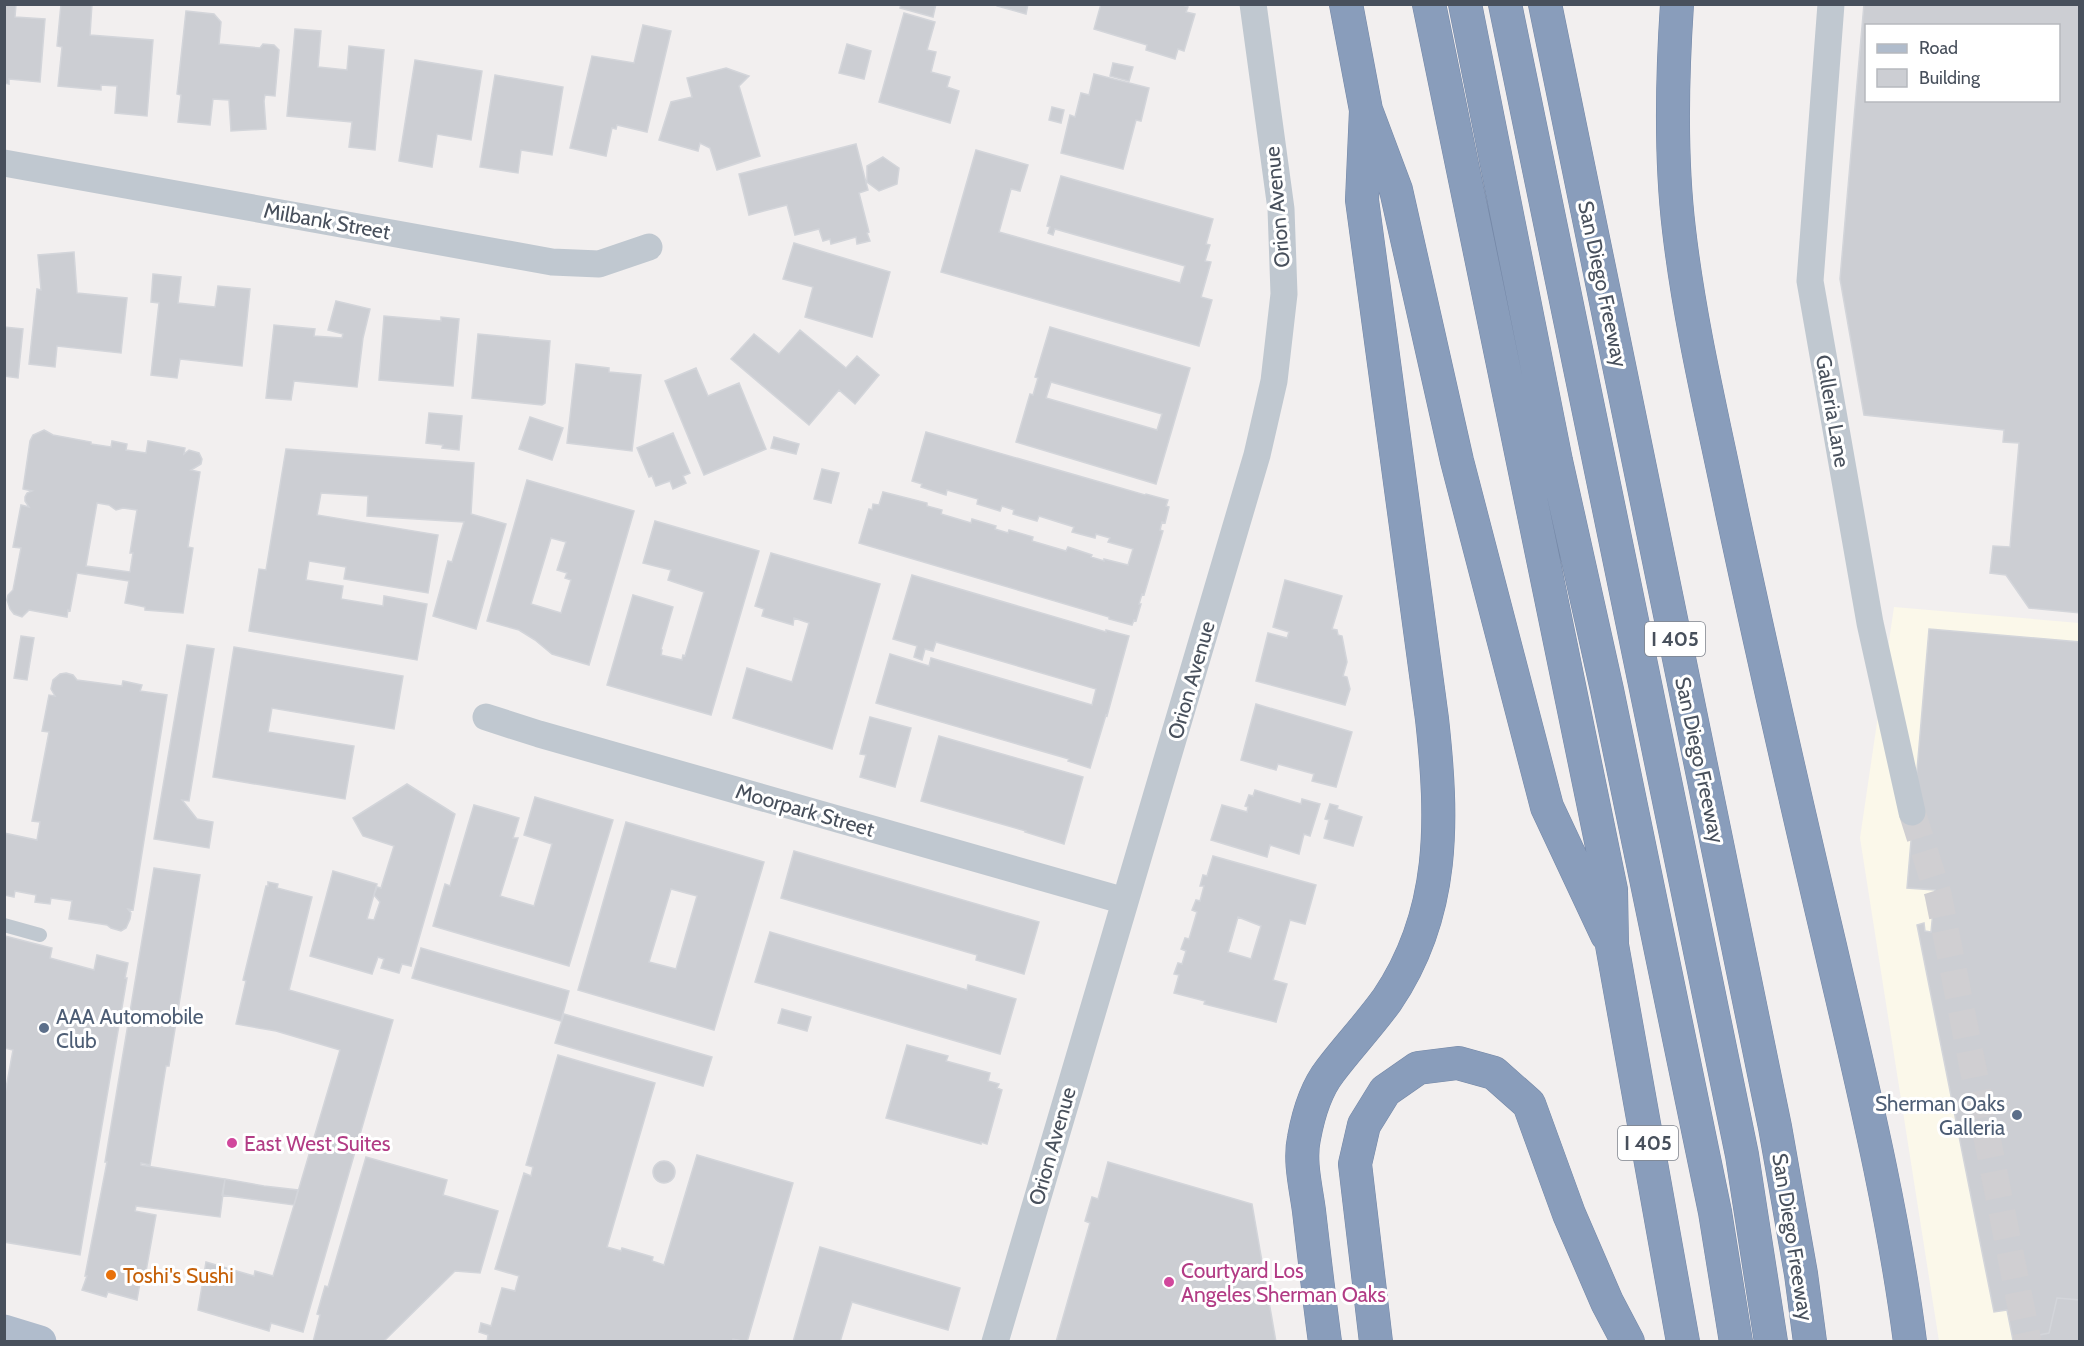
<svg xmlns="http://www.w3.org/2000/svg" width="2084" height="1346" font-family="Cabin,sans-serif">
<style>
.commercial{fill:#fbf8ea}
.building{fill:#ccced3;stroke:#d3d5da;stroke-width:1.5;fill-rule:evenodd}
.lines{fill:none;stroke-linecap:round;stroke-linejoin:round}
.street-tunnel{stroke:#d0cfd2;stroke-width:27;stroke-dasharray:27 14;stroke-linecap:butt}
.highway-casing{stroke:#7588a7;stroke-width:34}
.lane{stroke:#c0c8d0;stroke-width:14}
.street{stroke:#c0c8d0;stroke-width:27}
.primary{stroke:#b0bccc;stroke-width:33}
.highway{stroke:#899dbb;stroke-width:33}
.service-dot{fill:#5c6f8a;stroke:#fff;stroke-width:2}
.hotel-dot{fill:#d1479c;stroke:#fff;stroke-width:2}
.food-dot{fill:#e8710a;stroke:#fff;stroke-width:2}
.labels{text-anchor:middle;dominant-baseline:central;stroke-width:6;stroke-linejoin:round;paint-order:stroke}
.shield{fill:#fff;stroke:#7f848d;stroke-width:1.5}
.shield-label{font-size:20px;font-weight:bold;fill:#48505c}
.street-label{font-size:21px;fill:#48505c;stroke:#fff}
.service-label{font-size:21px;fill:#4e5e75;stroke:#fff;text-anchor:start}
.hotel-label{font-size:21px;fill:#b23c85;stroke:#fff;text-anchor:start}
.food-label{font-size:21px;fill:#c56008;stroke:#fff;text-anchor:start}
</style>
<rect width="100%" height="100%" fill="#f2efef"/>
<path class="commercial" d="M1894,607L2079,623V1341H1939L1860,838Z"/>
<path class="building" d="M4,4H16L15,17L45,19L40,82L9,79V84L4,83Z
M61,4H92L90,35L153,40L147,116L115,113L117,86L101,85V90L58,86L62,47L57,46Z
M901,4H936L933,17L900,8Z
M997,4H1028L1026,14L997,6Z
M1101,4H1180L1188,7L1186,12L1195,14L1184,51L1178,49L1175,59L1146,50L1147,45L1094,29Z
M1864,4H2080V613L2029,608L2006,575L1990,573L1993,546L2010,547L2019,443L2003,442L2004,430L1864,415L1840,279ZM1866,26H2058V100H1866Z
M186,11L214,14L221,22L219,44L260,48L263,44L274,45L279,50L275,96L265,95L264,101L266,129L231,131L229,100L213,99L210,125L178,122L181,95L177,94Z
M904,13L935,22L927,50L936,52L931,72L950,77L947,87L959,91L950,123L879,102Z
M643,25L671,31L647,132L617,125L616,129L612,128L606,156L570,148L592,56L634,63Z
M295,29L321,31L318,67L347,70L349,46L384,50L375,150L349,147L352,122L287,116Z
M847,44L871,51L864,79L839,73Z
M415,60L482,71L471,140L437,134L432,167L399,161Z
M1113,63L1133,67L1129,81L1110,76Z
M726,68L749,76L739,86L760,156L717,170L710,148L700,143L698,151L659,140L671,102L692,97L687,78Z
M1094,74L1149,88L1141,121L1136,120L1123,169L1061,153L1070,115L1075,117L1081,93L1089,95Z
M495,75L563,87L552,155L521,150L518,173L480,167Z
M1052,107L1064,110L1061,123L1049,120Z
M856,144L868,190L859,193L869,232L867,233L870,241L857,244L856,237L831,244L830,239L823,241L819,229L795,235L787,205L749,215L739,174Z
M976,150L1028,165L1020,191L1011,189L999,232L1180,283L1185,266L1055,229L1053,235L1048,233L1050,227L1047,226L1061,176L1213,219L1206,244L1210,245L1205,261L1211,262L1201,297L1212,300L1199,346L941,272Z
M883,157L899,168L897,184L879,191L867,182V166Z
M794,243L890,272L872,337L805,317L813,287L783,279Z
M74,252L77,293L127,298L121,353L57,346L55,367L29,364L37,289L41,290L38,255Z
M153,274L181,277L178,303L215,307L218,286L250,289L242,366L180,359L177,378L151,375L159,303L151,302Z
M336,301L370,309L363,338L357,387L294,381L291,400L266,398L274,325L315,329L314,336L342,338L343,334L328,330Z
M384,316L441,321V317L459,319L453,386L379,380Z
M4,327L23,329L18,378L4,376Z
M1050,327L1190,368L1156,484L1016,442L1030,394L1033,395L1038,378L1035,377ZM1051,382L1162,414L1157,430L1046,398Z
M800,330L846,368L857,356L879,375L855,404L839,390L809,425L731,359L754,334L779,354Z
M478,334L550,341L545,403L542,405L472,398Z
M576,364L609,368V372L641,375L632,451L567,443Z
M696,368L708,396L739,383L766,449L704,475L665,381Z
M429,413L462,416L459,450L442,448L443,445L426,443Z
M530,417L563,428L552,460L519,449Z
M44,430L53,435L91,442V444L111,447L112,441L127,444L126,450L146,453L148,441L185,448L184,454L189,450L199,453L202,459L201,464L191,470L200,472L188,547L193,548L183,613L145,610V607L125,603L129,581L77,573L70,611L68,610L67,617L29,610L22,617L14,614L10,609L7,600L8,595L13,590L21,548L13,547L21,505L29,507L25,501V497L27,493L32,491L23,489L30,441L33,435ZM97,503L109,505L116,510L123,508L137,510L130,553H133L130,572L86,566Z
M926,432L1145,495L1146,494L1168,500L1166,506L1169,507L1165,523L1162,522L1160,530L1163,531L1144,595L1142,594L1139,604H1141L1136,621L1134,620L1132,625L1109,619V617L859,543L869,509L872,510L873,504L879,505L883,492L927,503V506L942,510L941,514L971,523L972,519L996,526L995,529L1008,533L1009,530L1033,537L1032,541L1066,551L1068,547L1092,555L1091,557L1104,561V559L1128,565L1133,549L1108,542L1110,538L1096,534L1095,538L1072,532L1074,527L1039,516L1037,521L1013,514L1014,510L1002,506L1000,511L977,504L978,499L947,490L946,495L921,487L922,484L912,481Z
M673,433L690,473L683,476L686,483L673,489L670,481L656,486L652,476L649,477L637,448Z
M774,437L799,444L796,454L771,448Z
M286,449L474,463L471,514L506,524L476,629L433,616L448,561L452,562L464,522L367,516L368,496L321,493L317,515L438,535L428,593L344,579L346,567L309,561L306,580L343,586L341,599L383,606L384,596L427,604L417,660L249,631L259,569L266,570Z
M822,469L839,473L831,503L814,499Z
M527,480L634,511L589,665L552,654L535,640L519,630L487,621ZM551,538L566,542L557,570L567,573L565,578L571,580L561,613L531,604Z
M655,521L759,551L711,715L607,685L633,595L673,607L661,649L662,650L661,655L682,660L683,655L685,656L704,592L668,580L671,570L643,563Z
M771,553L880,584L832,749L733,718L747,668L792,682L809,623L794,618L793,625L762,616L764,609L755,606Z
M912,575L1106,632V630L1129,636L1107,716L1106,715L1090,768L1068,761L1069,759L876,703L890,654L929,666L931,658L1092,705L1096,689L936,642L933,651L925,649L922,660L914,657L917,646L893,639Z
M1285,580L1342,596L1332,629L1337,630L1338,635L1342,636L1347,662L1343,676L1347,677L1350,689L1345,705L1256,681L1268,633L1287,638L1289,632L1273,627Z
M1929,629L2080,642V1300L2057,1298L2049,1333L2013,1340L2007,1310L1994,1312L1917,925L1924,923L1925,931L1931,932L1935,890L1907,888Z
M21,636L34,638L27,680L14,678Z
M187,645L214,649L189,801L182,800L197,819L213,822L209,848L154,839Z
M234,647L403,676L394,729L272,708L268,732L354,746L345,799L213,777Z
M66,673L73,675L77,680L122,686L123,681L142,685L140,691L167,695L133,910L128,909L131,913L130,919L126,928L121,931L111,928L107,925L69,919L72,901L51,898L50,904L35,902L36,895L15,891L14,897L4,895V833L37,840L40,822L32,821L49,732L42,731L49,695L55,696L51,689L53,680L60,674Z
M1256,704L1352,732L1336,787L1312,781L1314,774L1278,764L1276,770L1241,760Z
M870,717L911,728L895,787L860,777L866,755L860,754Z
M939,736L1083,777L1064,844L1025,832L1026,831L921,801Z
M407,784L455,814L411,966L402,964L399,973L381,968L384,959L378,957L372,974L310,956L333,871L377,884L367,919L374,920L380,902L374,895L377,887L381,888L394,846L363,836L353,818Z
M1255,790L1301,804L1302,799L1320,804L1310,836L1304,834L1299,854L1270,845L1267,857L1211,840L1222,805L1247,812L1248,807L1245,806L1249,795L1253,796Z
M535,797L613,820L569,966L433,926L445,884L450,886L474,805L519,818L513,838H518L500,896L534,906L552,844L524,835Z
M1330,804L1338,806L1337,809L1362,817L1353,846L1324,838L1329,820L1325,819Z
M626,822L764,862L714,1030L578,990ZM671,889L697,896L676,969L649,962Z
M794,851L1039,922L1024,974L976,960L977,955L781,898Z
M1213,856L1316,885L1305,924L1290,920L1273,980L1287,984L1276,1022L1204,1004L1205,1001L1174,993L1179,975L1174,974L1178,963L1182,964L1186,951L1181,949L1185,938L1189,939L1197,912L1192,910L1196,900L1200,901L1204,886H1200L1203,875L1207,876ZM1238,917L1261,926L1251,959L1228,952Z
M154,868L200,875L169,1066H166L150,1165L141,1163V1165L225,1179L220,1217L136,1206L135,1211L156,1215L145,1277H141L137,1300L108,1292L106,1297L82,1290L87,1276H85L107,1162H105Z
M268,882L278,884L277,888L312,897L289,990L393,1020L303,1332L271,1323L269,1331L198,1310L206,1262L254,1276L255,1271L273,1276L340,1050L276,1031L236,1024L246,981L243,980L266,886H268Z
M770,932L967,990L968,985L1016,999L1000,1054L755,982Z
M5,936L52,948L50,958L94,970L97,955L128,963L125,978H127L80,1255L4,1242V1099L13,1050L4,1048Z
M421,948L569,991L561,1021L412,978Z
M782,1009L811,1017L807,1031L778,1023Z
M564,1014L712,1057L703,1086L555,1043Z
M907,1045L948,1056L946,1061L990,1073L988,1081L999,1084L997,1088L1002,1090L987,1144L981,1142V1144L886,1118Z
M558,1055L655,1083L607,1247L621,1251L622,1248L653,1257L652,1261L664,1265L697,1155L793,1183L747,1342L733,1339L732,1342H487L488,1335L479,1332L481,1323L491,1326L502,1288L515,1291L519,1276L495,1269L524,1173L531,1176L533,1167L526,1165Z
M366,1157L447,1180L443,1195L498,1211L480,1273L455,1271L383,1342H313L320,1315L317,1314L325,1286L328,1287Z
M653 1172a11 11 0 1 1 22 0a11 11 0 1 1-22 0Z
M1108,1162L1252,1204L1276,1342H1056L1090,1223L1085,1221L1092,1197L1098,1199Z
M225,1179L264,1186L298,1190L294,1205L222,1195Z
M820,1247L960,1288L948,1330L852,1302L840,1342H793Z
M2057,1298L2080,1300V1342H2006L2049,1333Z"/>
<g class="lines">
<path class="street-tunnel" d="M1912,812L1938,894L2028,1342"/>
<defs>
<path id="highway" d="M1346,4L1366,110L1396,190L1457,461L1547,807L1607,935
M1429,4L1611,890L1612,945L1683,1342
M1465,4L1556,461L1607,690L1715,1212L1736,1342
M1505,4L1742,1155L1771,1342
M1545,4L1775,1127L1801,1274L1810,1342
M1677,4C1672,79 1670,155 1679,230C1690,325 1713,419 1732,512C1763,657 1796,802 1830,946C1860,1076 1893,1209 1910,1342
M1325,1342C1319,1298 1314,1254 1309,1211C1306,1188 1299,1161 1304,1138C1308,1116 1316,1089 1330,1071C1348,1047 1369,1025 1387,1000C1446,913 1443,819 1432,719L1362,200L1366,110
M1376,1342L1355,1164L1364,1125L1385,1091L1418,1068L1458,1063L1494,1073L1529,1104L1569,1214L1607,1302L1628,1342"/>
</defs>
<use href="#highway" class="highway-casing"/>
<path class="lane" d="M4,925L40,935"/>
<path class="street" d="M1831,4L1810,281L1870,623L1912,812
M4,163L552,262L599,264L649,247
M486,717L539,734L1125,901
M995,1342L1257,455L1274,381L1284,294L1281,209L1253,4"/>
<path class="primary" d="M4,1331L40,1342"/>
<use href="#highway" class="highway"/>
</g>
<g class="service-dot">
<circle cx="44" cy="1028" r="6"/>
<circle cx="2017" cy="1115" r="6"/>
</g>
<g class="hotel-dot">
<circle cx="232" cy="1143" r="6"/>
<circle cx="1169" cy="1282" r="6"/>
</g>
<circle class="food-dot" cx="111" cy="1275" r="6"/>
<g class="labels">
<g class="shield">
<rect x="1645" y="622" width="60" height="34" rx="4.5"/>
<rect x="1618" y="1126" width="60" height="34" rx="4.5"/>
</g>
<g class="shield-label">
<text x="1675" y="639">I 405</text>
<text x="1648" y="1143">I 405</text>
</g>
<g class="street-label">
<text transform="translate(1277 207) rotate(-95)">Orion Avenue</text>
<text transform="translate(327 221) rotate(10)">Milbank Street</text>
<text transform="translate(1603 284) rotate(78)">San Diego Freeway</text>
<text transform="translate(1833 411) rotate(80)">Galleria Lane</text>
<text transform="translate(1191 680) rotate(-74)">Orion Avenue</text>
<text transform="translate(1700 760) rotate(78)">San Diego Freeway</text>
<text transform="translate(805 810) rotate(16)">Moorpark Street</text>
<text transform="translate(1052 1146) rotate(-74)">Orion Avenue</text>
<text transform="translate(1793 1237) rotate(81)">San Diego Freeway</text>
</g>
<g class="service-label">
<text x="56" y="1016">AAA Automobile<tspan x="56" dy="24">Club</tspan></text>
<text x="2005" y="1103" text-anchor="end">Sherman Oaks<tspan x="2005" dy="24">Galleria</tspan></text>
</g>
<g class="hotel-label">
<text x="244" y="1143">East West Suites</text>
<text x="1181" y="1270">Courtyard Los<tspan x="1181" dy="24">Angeles Sherman Oaks</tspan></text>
</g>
<g class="food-label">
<text x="123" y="1275">Toshi's Sushi</text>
</g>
</g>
<rect width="2084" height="1346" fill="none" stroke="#48505c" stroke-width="12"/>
<rect x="1865" y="24" width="195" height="78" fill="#ffffff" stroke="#b6b9be" stroke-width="1.5"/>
<rect x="1877" y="44" width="30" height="9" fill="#b0bccc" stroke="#b6b9be" stroke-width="1.5"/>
<text x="1919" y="54" font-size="18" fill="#48505c">Road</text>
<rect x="1877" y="69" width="30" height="18" fill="#ccced3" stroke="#b6b9be" stroke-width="1.5"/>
<text x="1919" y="84" font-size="18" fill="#48505c">Building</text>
</svg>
